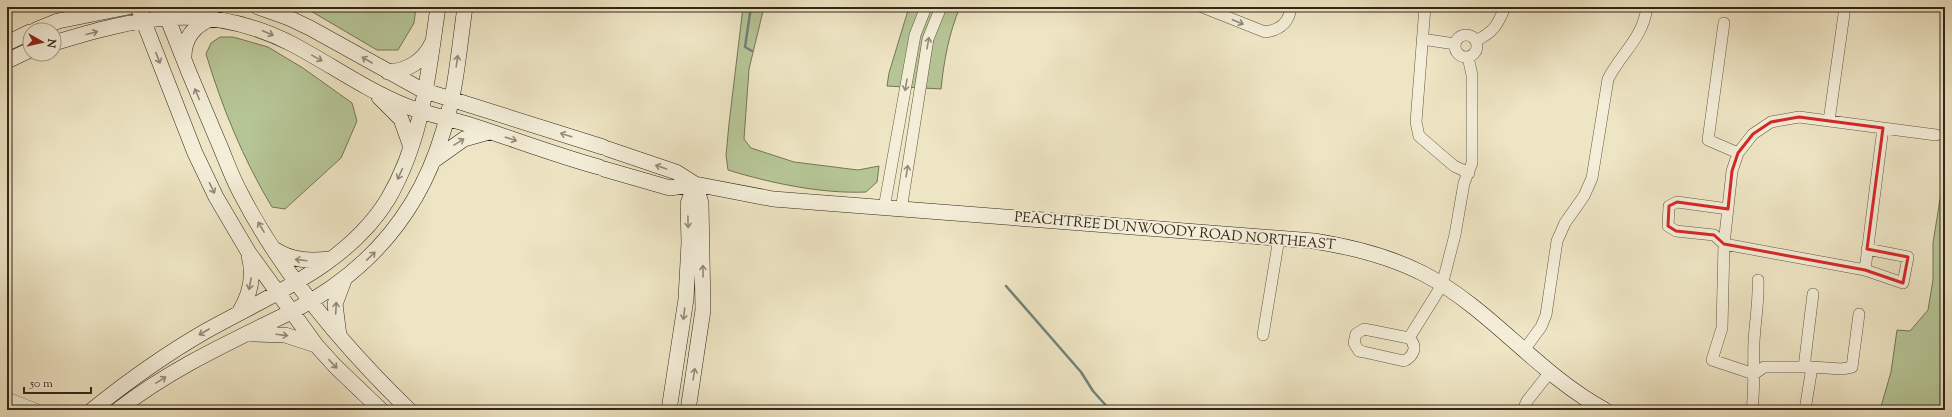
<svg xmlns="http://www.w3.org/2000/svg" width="1952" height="417" font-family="'Sorts Mill Goudy',serif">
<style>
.green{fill:#b6c596;stroke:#747656}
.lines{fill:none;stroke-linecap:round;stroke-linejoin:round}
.stream{stroke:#72817a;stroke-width:2.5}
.street-casing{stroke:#615642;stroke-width:12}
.secondary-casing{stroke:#322617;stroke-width:16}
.street{stroke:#f4eed9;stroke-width:11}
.secondary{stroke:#f4eed9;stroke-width:15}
.oneway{stroke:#938a78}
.marked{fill:none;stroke:#d62828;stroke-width:3;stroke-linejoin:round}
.labels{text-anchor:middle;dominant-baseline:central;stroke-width:4;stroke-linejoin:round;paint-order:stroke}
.street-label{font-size:14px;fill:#322617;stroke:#f4eed9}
</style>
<rect width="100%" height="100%" fill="#eee5c4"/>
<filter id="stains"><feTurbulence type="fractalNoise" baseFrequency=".005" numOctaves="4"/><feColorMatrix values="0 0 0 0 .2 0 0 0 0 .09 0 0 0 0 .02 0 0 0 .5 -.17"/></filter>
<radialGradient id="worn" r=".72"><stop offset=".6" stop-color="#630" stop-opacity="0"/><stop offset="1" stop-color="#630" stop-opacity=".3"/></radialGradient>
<path class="green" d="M304,7H416L414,23L398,50H377Z
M743,7H764L749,69L744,139L751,148L794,162L858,170L879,166L877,182L866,192C822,194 770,183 728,170L726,155L729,124Z
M909,7H960C949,33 944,60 941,89L887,86L889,73Z
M220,37H233L268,47L303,68L352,103L357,121L341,158L285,209L272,207C243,159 222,107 206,54L211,43Z
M1945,130V410H1880L1891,372L1897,330L1910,331L1928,310L1933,280V243L1941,193Z"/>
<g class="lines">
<path class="stream" d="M751,7L745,47L752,51
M1006,286L1081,372L1093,391L1110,410"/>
<defs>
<path id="street" d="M1202,7L1265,32C1280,30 1289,23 1291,7
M1425,7L1416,122L1419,136L1454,166L1469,173
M1724,23L1708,140L1738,153
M1455 46a11 11 0 1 1 22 0a11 11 0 1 1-22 0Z
M1422,39L1455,44
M1477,40C1494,32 1498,24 1505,7
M1829,121L1845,7
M884,208L915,35L926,7
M1728,209L1677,202L1669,206L1668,226L1676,231L1714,235L1724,244L1865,270L1883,128
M901,210L928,39L941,7
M1865,270L1903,283L1908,257L1867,249
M1859,314L1852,367L1842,369L1812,367H1764L1754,374L1712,360L1722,328L1724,244L1732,171L1738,153L1753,134L1771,122L1799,117L1936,135
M1263,335L1279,238
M1409,338C1418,346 1414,356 1404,361L1364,352L1359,351L1354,343L1356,334L1364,329L1409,338L1442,285L1455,235L1464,183L1472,163V75L1468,57
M1524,350L1541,327L1546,315L1557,241L1565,223L1584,196L1592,178L1608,79C1622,52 1643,38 1647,7
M1804,367L1813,294
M7,398L38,410
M1523,410L1527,401L1550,372
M1752,410C1755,387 1753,365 1754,342C1755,321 1759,301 1758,280
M1805,410L1812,367"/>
<path id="secondary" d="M138,7L195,153L216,197L249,253L316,345L335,366L381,410
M163,7C180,51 198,95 217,139C225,157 231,176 241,194C283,275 343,346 409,410
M258,7L289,18L310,28L422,90L603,147
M36,30L58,21L128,7
M7,43L30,32
M54,43C139,17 208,1 292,44C330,64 366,90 406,106C426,114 447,118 467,124C511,138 555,155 599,167
M184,60C183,38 194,25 213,18
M7,61L30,50
M388,72C407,71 424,61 432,43
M379,97L401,119L411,147
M608,149L676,172L695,184L773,199L1314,241C1352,247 1389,256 1424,274C1491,309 1538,374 1605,410
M433,161L464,139L489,132
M604,169L670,188L695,184
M274,249C292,261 309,261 330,259
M239,313C250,295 255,277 249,256
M252,334L285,335L316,345
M339,336L335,304L344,280
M92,410C128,381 166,354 206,331C270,295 348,265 388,199C423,139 428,74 438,7
M118,410C170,369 232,341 291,312C367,273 419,214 443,132C456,92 459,49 465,7
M669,410L686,299L689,243L688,204L695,184
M688,410L703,310L701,203L695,184"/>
</defs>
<use href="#street" class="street-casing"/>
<use href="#secondary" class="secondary-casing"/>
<use href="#street" class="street"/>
<use href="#secondary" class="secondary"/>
</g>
<defs><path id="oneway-shaft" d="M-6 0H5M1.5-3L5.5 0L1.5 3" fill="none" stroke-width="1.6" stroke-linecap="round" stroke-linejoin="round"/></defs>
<g class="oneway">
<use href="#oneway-shaft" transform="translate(1238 22) rotate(23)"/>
<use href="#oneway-shaft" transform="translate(92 33) rotate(-15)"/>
<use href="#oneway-shaft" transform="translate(268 33) rotate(23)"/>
<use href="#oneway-shaft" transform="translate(928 43) rotate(-80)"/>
<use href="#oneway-shaft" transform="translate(158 58) rotate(69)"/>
<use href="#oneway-shaft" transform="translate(317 58) rotate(29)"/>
<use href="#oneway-shaft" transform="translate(367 60) rotate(-150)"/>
<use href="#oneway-shaft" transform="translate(457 61) rotate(-82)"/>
<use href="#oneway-shaft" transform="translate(906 85) rotate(100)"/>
<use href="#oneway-shaft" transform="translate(197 94) rotate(-113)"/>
<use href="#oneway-shaft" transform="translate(566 135) rotate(-162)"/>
<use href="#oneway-shaft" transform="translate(511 139) rotate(18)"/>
<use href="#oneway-shaft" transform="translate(459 142) rotate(-32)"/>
<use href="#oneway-shaft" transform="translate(661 167) rotate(-161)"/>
<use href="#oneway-shaft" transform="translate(907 171) rotate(-81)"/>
<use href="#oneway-shaft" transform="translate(400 174) rotate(114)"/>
<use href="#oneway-shaft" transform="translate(212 188) rotate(64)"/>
<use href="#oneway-shaft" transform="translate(688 222) rotate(89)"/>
<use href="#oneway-shaft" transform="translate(261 227) rotate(-121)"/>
<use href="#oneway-shaft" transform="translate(371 256) rotate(-44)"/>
<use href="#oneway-shaft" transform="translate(301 260) rotate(-173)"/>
<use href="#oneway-shaft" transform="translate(703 271) rotate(-91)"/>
<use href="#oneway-shaft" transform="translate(250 284) rotate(101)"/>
<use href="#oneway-shaft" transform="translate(336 308) rotate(-87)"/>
<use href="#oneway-shaft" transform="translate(684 314) rotate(97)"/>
<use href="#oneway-shaft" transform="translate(204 332) rotate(150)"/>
<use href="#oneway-shaft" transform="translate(282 335) rotate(7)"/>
<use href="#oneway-shaft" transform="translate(333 364) rotate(47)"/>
<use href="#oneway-shaft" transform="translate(694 374) rotate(-81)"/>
<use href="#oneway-shaft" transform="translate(161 380) rotate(-32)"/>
</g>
<path class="marked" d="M1799,117L1883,128L1867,249L1908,257L1903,283L1865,270L1724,244L1714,235L1676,231L1668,226L1669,206L1677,202L1728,209L1732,171L1738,153L1753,134L1771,122Z"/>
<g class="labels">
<g class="street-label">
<text transform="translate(1175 232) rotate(5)">PEACHTREE DUNWOODY ROAD NORTHEAST</text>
</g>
</g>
<rect width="1952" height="417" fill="none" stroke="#eee5c4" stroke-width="24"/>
<rect x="8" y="8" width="1936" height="401" fill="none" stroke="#322617" stroke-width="2"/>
<rect x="12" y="12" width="1928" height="393" fill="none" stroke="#322617"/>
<g transform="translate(42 42) rotate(98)"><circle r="19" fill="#f4eed9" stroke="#a69e8b"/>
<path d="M0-3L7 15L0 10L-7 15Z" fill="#8f2418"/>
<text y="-6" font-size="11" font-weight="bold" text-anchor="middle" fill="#322617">N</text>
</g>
<path d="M24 387v6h67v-6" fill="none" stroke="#322617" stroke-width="2"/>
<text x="30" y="387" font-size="12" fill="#322617" stroke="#f4eed9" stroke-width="3" paint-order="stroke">50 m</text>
<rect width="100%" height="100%" filter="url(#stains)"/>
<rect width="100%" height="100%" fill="url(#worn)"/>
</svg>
